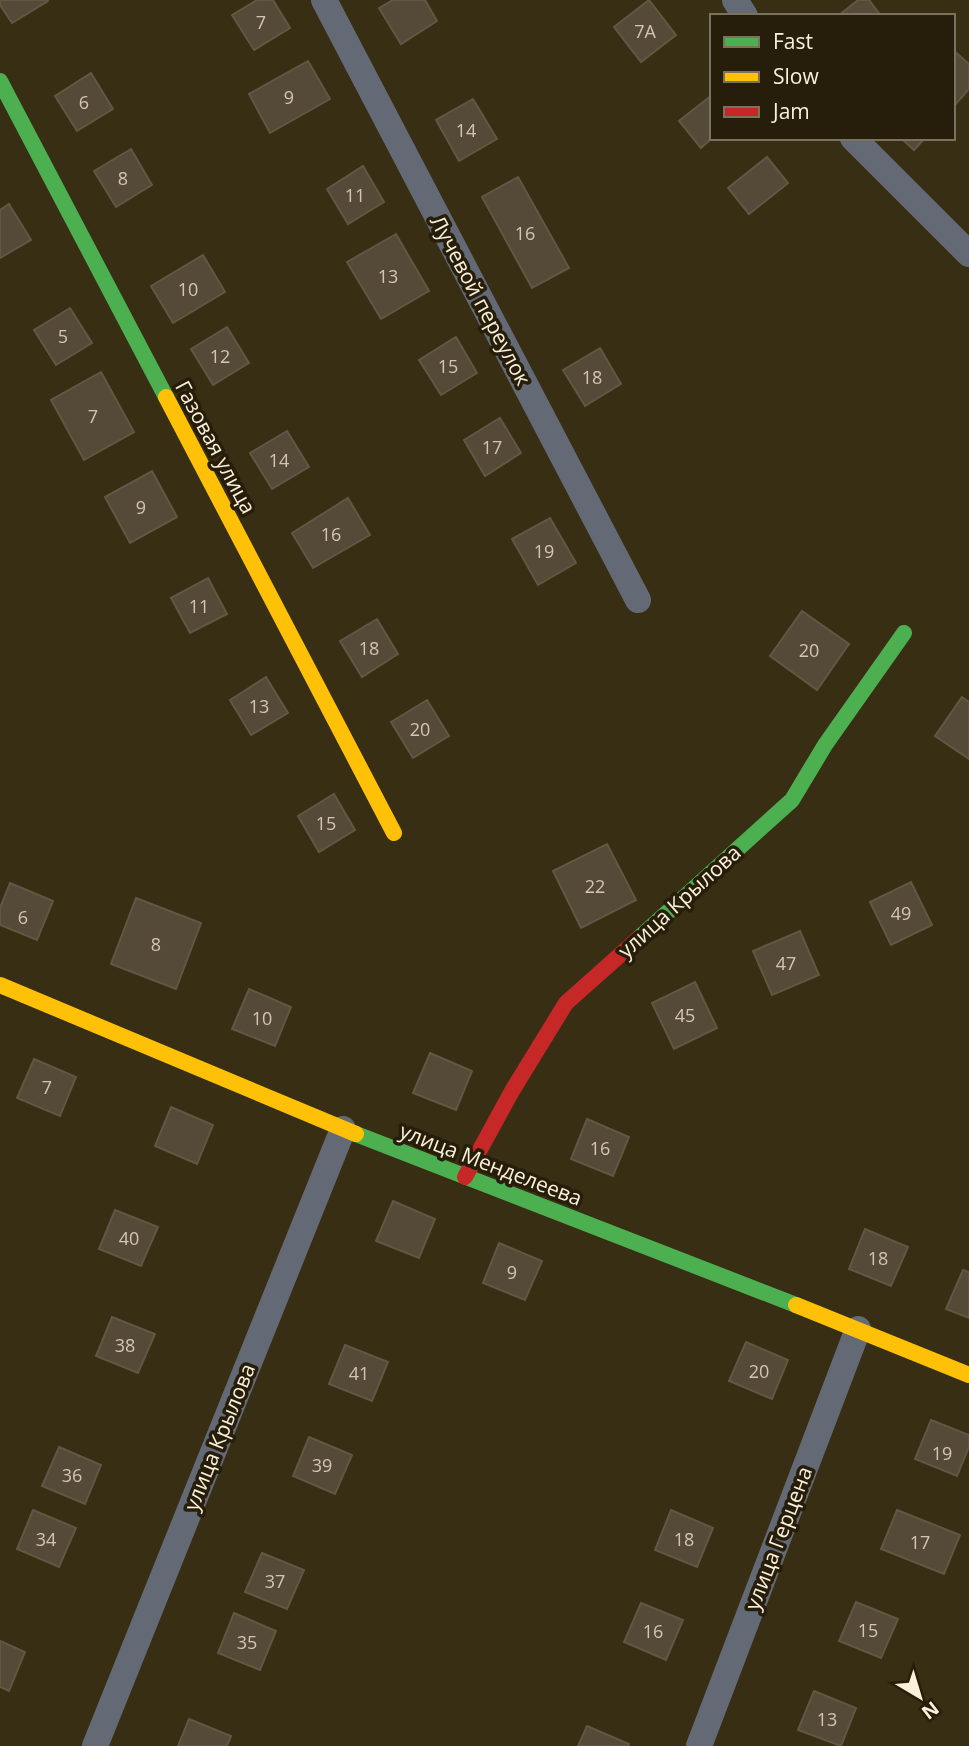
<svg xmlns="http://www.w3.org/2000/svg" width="969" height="1746" font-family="'Open Sans',sans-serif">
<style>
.building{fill:#554a38;stroke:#625744;stroke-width:2}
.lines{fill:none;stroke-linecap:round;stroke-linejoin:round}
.street{stroke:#636a76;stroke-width:26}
.fast{stroke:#4caf50;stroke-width:16}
.slow{stroke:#ffc107;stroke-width:16}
.jam{stroke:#c62828;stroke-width:16}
.labels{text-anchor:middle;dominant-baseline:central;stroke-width:7;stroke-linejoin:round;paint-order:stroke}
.number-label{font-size:18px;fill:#d2c6b1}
.street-label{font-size:21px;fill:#fbf0d9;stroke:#261e0b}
</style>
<rect width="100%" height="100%" fill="#382e13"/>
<path class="building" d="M0,0H47L48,1L12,23L0,5Z
M257,0H273L290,28L254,50L232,15Z
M393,0H425L437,21L401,44L379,8Z
M649,0L676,35L641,62L614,27Z
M858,0H869L881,16H838Z
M953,50L969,64V89L953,107Z
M308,61L330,99L270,133L249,94Z
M91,73L113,109L77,131L55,96Z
M712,95V138L701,148L679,121Z
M473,99L497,139L459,161L436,120Z
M901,138H925L914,150Z
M131,149L152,185L116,207L94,171Z
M767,157L788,183L749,214L728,188Z
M363,166L384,202L348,224L327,189Z
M518,177L569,268L532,288L482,197Z
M9,204L31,240L0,258V210Z
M396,234L429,291L381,319L347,262Z
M203,255L225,292L173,323L151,286Z
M70,308L92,343L56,365L34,330Z
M227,327L249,363L213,385L191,349Z
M456,337L477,373L441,395L419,360Z
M600,348L621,384L585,406L563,370Z
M101,372L134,432L84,460L51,400Z
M500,418L521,453L485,476L464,440Z
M287,431L309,467L272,489L250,453Z
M152,471L177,517L130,543L105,497Z
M348,498L370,535L313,568L292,533Z
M550,518L576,563L538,585L512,539Z
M208,578L227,614L190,633L171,598Z
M802,611L849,644L817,690L770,656Z
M377,619L398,654L362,677L340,641Z
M266,677L288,713L251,735L230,700Z
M962,697L969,702V759L935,736Z
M427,700L449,736L413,758L391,722Z
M334,794L355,830L319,852L298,816Z
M607,844L636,900L581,928L553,871Z
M911,882L932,925L891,945L870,902Z
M10,883L53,901L37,940L0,925V908Z
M136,898L201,923L176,989L111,964Z
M800,931L819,975L772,995L753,951Z
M695,982L717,1028L674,1049L652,1003Z
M249,989L291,1007L275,1046L232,1029Z
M430,1053L472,1071L456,1110L413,1093Z
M34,1059L76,1077L60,1116L17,1098Z
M171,1107L213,1125L197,1164L155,1146Z
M587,1119L629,1137L613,1176L571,1159Z
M393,1201L435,1219L419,1258L376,1241Z
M115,1210L158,1227L141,1266L99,1249Z
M865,1229L908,1247L891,1286L849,1269Z
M499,1243L542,1261L525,1300L483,1283Z
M963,1270L969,1272V1318L946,1309Z
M112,1317L155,1334L138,1373L96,1356Z
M746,1342L788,1360L772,1399L729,1381Z
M345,1345L388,1362L372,1401L329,1384Z
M931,1420L969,1435V1447L957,1476L915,1459Z
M309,1437L352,1455L335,1494L293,1476Z
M59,1447L101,1465L85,1504L42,1486Z
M33,1510L76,1528L59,1567L17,1549Z
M671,1510L713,1528L697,1567L655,1550Z
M897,1510L960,1535L944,1574L881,1549Z
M262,1553L304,1570L287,1609L245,1592Z
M856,1602L898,1619L881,1658L839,1641Z
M641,1603L683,1620L666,1660L624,1642Z
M234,1613L276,1631L260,1670L218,1653Z
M0,1641L25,1652L9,1691L0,1687Z
M814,1691L856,1708L841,1746L798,1730Z
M189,1719L231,1736L227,1746H178Z
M587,1726L629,1744L628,1746H578Z"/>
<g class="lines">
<path class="street" d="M324,0L638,600
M735,0L745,16
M853,138L969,254
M95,1746L343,1129
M699,1746L858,1329"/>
<path class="fast" d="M0,81L166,397
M639,938L792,800L825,745L904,633
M356,1134L796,1305"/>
<path class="slow" d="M166,397L394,833
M0,985L356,1134
M796,1305L969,1375"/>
<path class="jam" d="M465,1177L512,1091L566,1003L639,938"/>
</g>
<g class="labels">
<g class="number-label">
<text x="261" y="22">7</text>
<text x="645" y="31">7А</text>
<text x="289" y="97">9</text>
<text x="84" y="102">6</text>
<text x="466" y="130">14</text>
<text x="123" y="178">8</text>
<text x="355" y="195">11</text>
<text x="525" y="233">16</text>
<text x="388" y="276">13</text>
<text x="188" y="289">10</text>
<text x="63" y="336">5</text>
<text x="220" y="356">12</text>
<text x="448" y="366">15</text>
<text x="592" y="377">18</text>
<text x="93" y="416">7</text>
<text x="492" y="447">17</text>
<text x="279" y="460">14</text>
<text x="141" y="507">9</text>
<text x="331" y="534">16</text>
<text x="544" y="551">19</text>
<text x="199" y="606">11</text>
<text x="369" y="648">18</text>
<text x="809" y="650">20</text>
<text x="259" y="706">13</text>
<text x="420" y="729">20</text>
<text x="326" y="823">15</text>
<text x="595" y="886">22</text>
<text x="901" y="913">49</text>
<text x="23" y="917">6</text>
<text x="156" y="944">8</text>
<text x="786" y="963">47</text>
<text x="685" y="1015">45</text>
<text x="262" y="1018">10</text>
<text x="47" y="1087">7</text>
<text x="600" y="1148">16</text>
<text x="129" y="1238">40</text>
<text x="878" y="1258">18</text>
<text x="512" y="1272">9</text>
<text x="125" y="1345">38</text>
<text x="759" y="1371">20</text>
<text x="359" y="1373">41</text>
<text x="942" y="1453">19</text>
<text x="322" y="1465">39</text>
<text x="72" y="1475">36</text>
<text x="46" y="1539">34</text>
<text x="684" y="1539">18</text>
<text x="920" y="1542">17</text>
<text x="275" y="1581">37</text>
<text x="868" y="1630">15</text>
<text x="653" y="1631">16</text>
<text x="247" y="1642">35</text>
<text x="827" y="1719">13</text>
</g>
<g class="street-label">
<text transform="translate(481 300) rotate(62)">Лучевой переулок</text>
<text transform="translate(216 447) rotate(62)">Газовая улица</text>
<text transform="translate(679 901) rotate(-42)">улица Крылова</text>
<text transform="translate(491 1164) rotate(21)">улица Менделеева</text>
<text transform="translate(219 1437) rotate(-68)">улица Крылова</text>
<text transform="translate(778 1538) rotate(-69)">улица Герцена</text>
</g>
</g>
<rect x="710" y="14" width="245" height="126" fill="#261e0b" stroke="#7b725d" stroke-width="2"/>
<rect x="724" y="37" width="35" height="10" fill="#4caf50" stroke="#7b725d" stroke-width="2"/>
<text x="773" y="49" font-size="21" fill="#fbf0d9">Fast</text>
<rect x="724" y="72" width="35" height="10" fill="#ffc107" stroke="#7b725d" stroke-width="2"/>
<text x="773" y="84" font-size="21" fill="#fbf0d9">Slow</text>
<rect x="724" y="107" width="35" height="10" fill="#c62828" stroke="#7b725d" stroke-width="2"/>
<text x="773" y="119" font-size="21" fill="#fbf0d9">Jam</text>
<g transform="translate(920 1697) rotate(142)" stroke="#261e0b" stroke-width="5" paint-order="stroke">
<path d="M0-5L12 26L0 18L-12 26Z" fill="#fbf0d9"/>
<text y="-10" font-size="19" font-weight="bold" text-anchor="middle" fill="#fbf0d9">N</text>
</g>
</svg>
